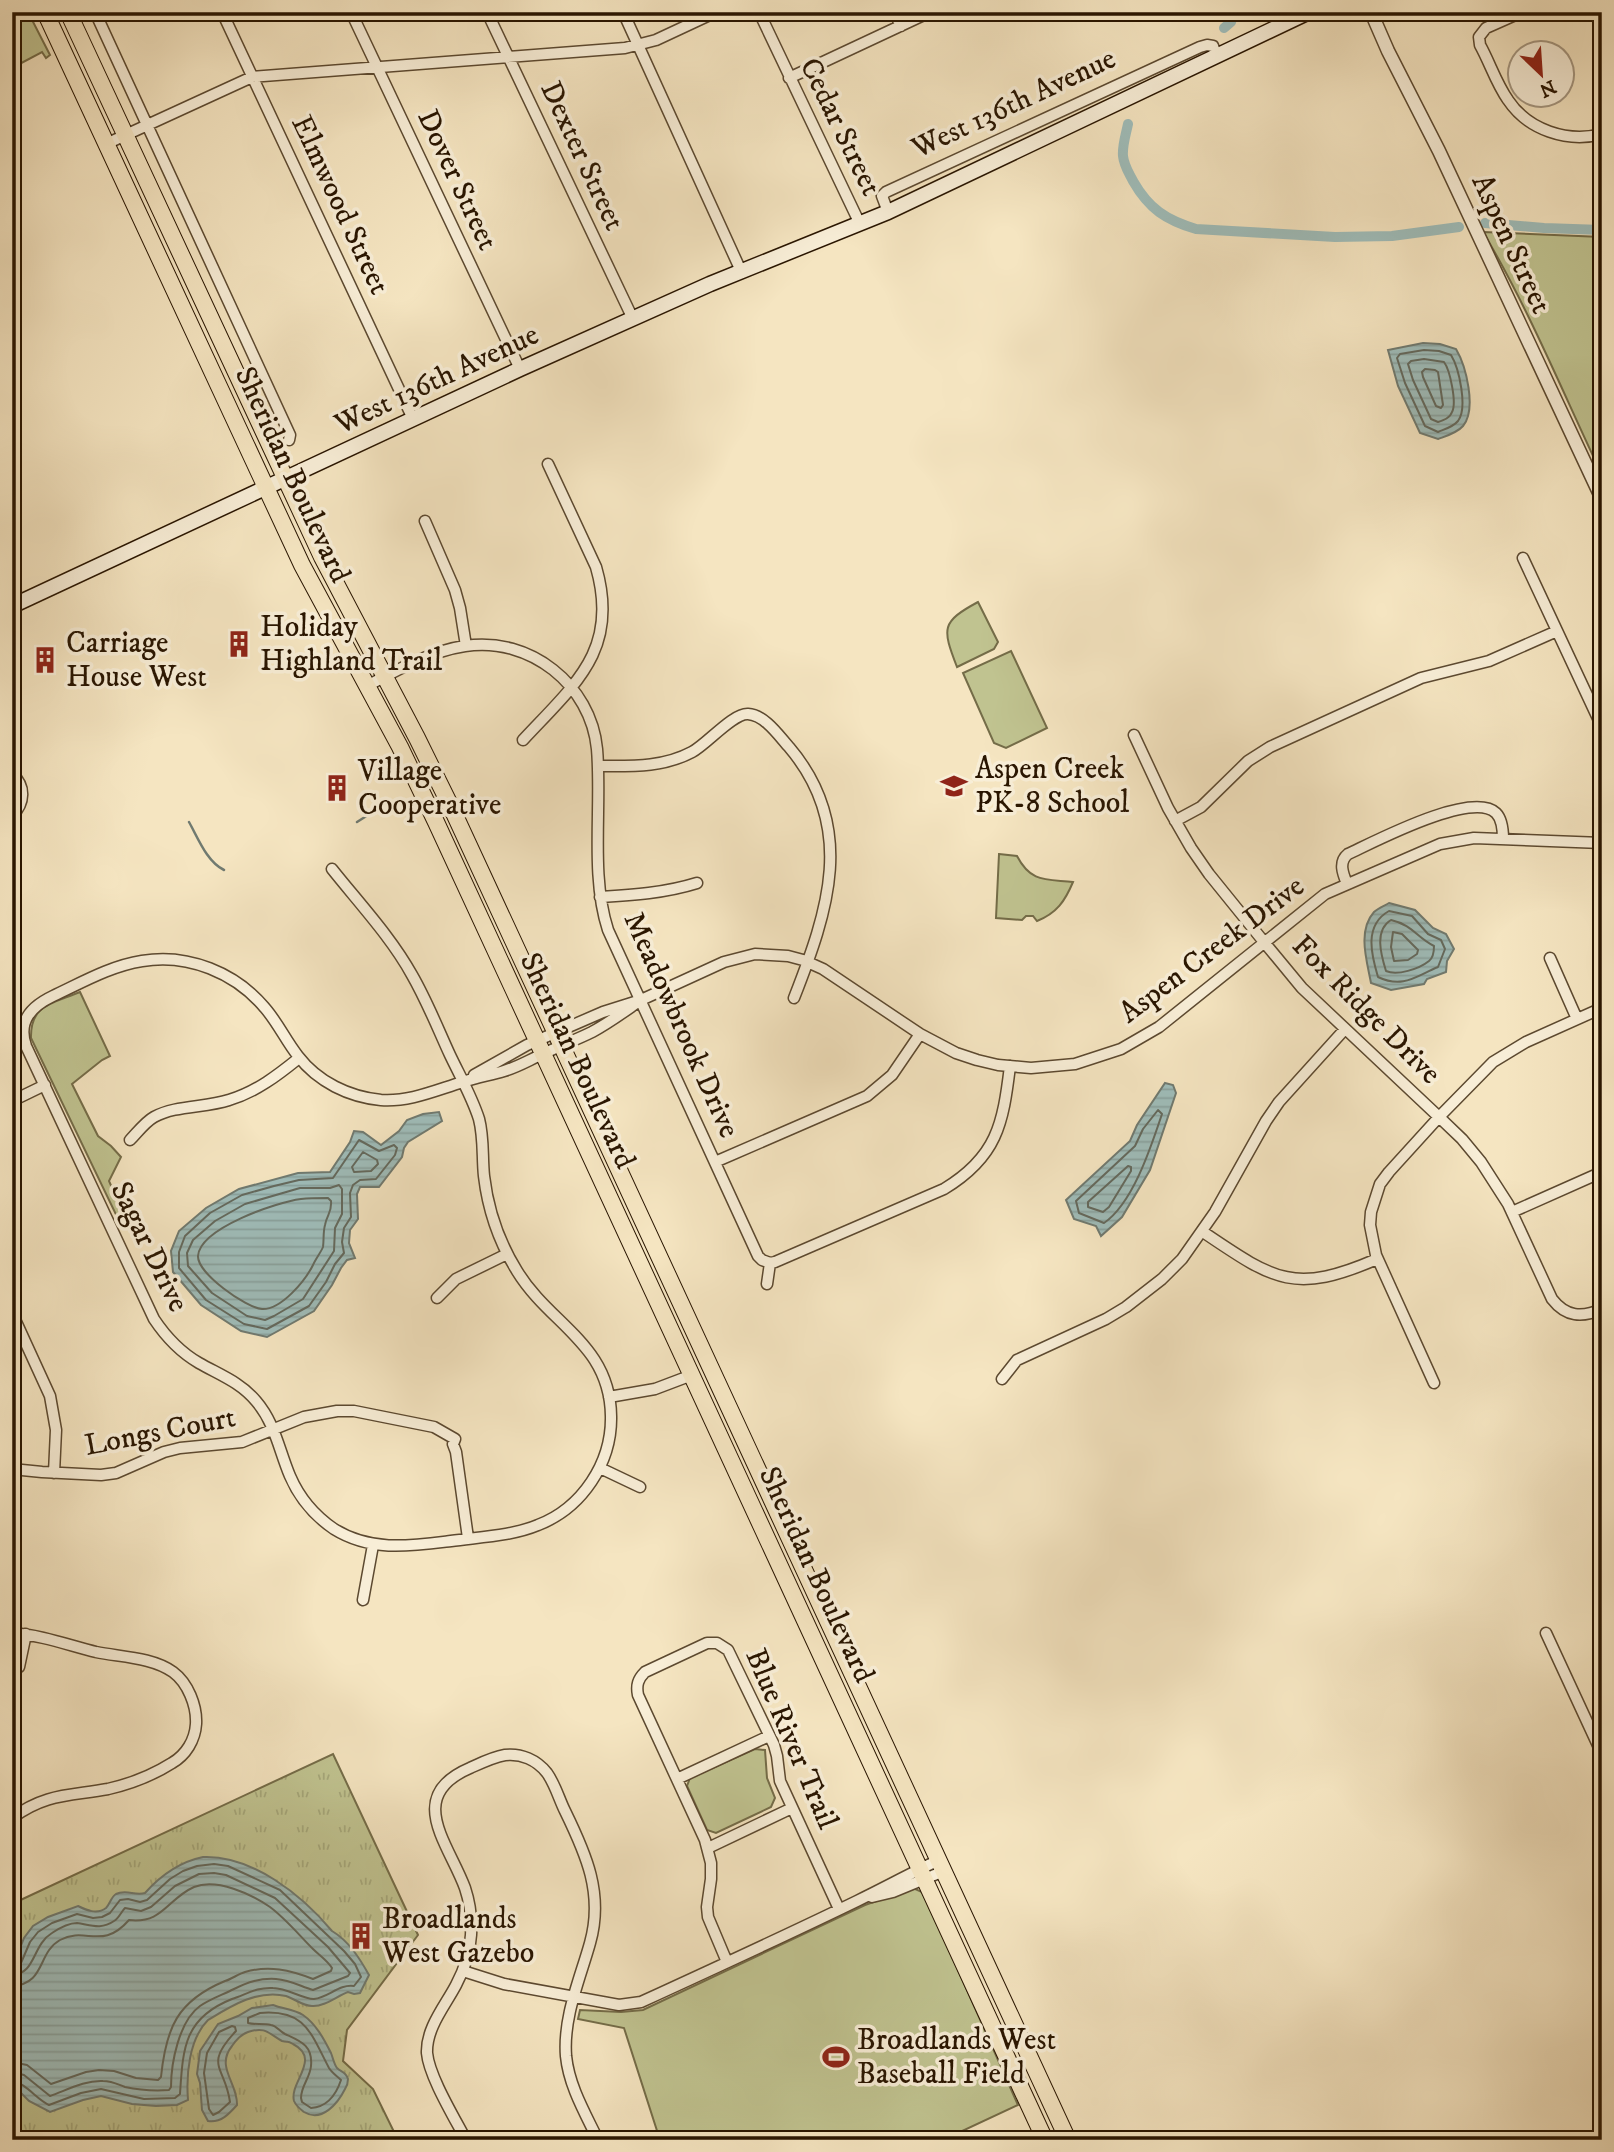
<svg xmlns="http://www.w3.org/2000/svg" width="1614" height="2152" font-family="'IM FELL DW Pica',serif">
<style>
.grass{fill:url(#grass-tufts);stroke:#746c48;stroke-width:2}
.green{fill:#c0c390;stroke:#746c48;stroke-width:2}
.water{fill:url(#water-rules);stroke:#707a70;stroke-width:2}
.lines{fill:none;stroke-linecap:round;stroke-linejoin:round}
.shore{stroke:#64695d;stroke-width:2}
.stream{stroke:#707a70;stroke-width:2.5}
.canal{stroke:#9fbdba;stroke-width:10}
.minor-casing{stroke:#5c4930;stroke-width:13}
.tertiary-casing{stroke:#5c4930;stroke-width:15}
.secondary-casing{stroke:#291500;stroke-width:17}
.primary-casing{stroke:#291500;stroke-width:18}
.minor{stroke:#f8eed7;stroke-width:10}
.tertiary{stroke:#f8eed7;stroke-width:12}
.secondary{stroke:#f8eed7;stroke-width:14}
.primary{stroke:#f5e5c1;stroke-width:16}
.labels{text-anchor:middle;dominant-baseline:central;stroke-width:7;stroke-linejoin:round;paint-order:stroke}
.street-label{font-size:30px;fill:#291500;stroke:#f8eed7}
.poi-label{font-size:30px;fill:#291500;stroke:#f8eed7;text-anchor:start}
</style>
<defs>
<pattern id="grass-tufts" width="24" height="20" patternUnits="userSpaceOnUse" patternTransform="scale(1.75)"><rect width="24" height="20" fill="#c0c390"/><path d="M3 7l-1-3M5 7V3M7 7l1-3M15 17l-1-3M17 17v-4M19 17l1-3" fill="none" stroke="#a5a77a"/></pattern>
<pattern id="water-rules" width="6" height="5" patternUnits="userSpaceOnUse" patternTransform="scale(1.75)"><rect width="6" height="5" fill="#9fbdba"/><path d="M0 2.5h6" fill="none" stroke="#89a29e"/></pattern>
</defs>
<rect width="100%" height="100%" fill="#f5e5c1"/>
<filter id="stains"><feTurbulence type="fractalNoise" baseFrequency=".00286" numOctaves="4"/><feColorMatrix values="0 0 0 0 .2 0 0 0 0 .09 0 0 0 0 .02 0 0 0 .5 -.17"/></filter>
<radialGradient id="worn" r=".72"><stop offset=".6" stop-color="#630" stop-opacity="0"/><stop offset="1" stop-color="#630" stop-opacity=".3"/></radialGradient>
<path class="grass" d="M333,1754L418,1935L347,2030L343,2061L373,2089L398,2140H12V1904Z"/>
<path class="green" d="M12,12H28L50,55L46,58L42,52L12,68Z
M1483,232L1602,237V475C1563,393 1529,309 1483,232Z
M978,602L998,642L994,649L957,667C942,628 941,622 978,602Z
M1011,651L1047,728L1006,748L994,743L963,673Z
M999,854L1017,856C1031,883 1046,879 1073,882C1065,901 1057,913 1037,921L1033,916H1026L1022,920L996,918Z
M80,992L110,1056L102,1060L72,1084L98,1136L111,1146L121,1157L109,1181L127,1222L121,1225L31,1038C30,1004 54,1003 80,992Z
M755,1749L765,1750L767,1778L775,1798L771,1807L716,1833L707,1830L687,1786L690,1778Z
M913,1888L922,1892L927,1900L1018,2105L943,2140H660L624,2028L578,2019L580,2010L621,2012L643,2010L865,1905Z"/>
<path class="water" d="M1423,343L1440,344L1456,349C1466,366 1477,409 1463,426C1457,433 1446,436 1438,439L1420,433L1398,386L1388,350Z
M1389,903L1415,910L1433,928L1446,934L1454,949L1447,961L1446,972L1427,979L1424,984L1391,990L1371,983C1367,961 1357,931 1374,912C1378,908 1384,906 1389,903Z
M1165,1083L1173,1085L1176,1093L1150,1170L1122,1217L1101,1236L1096,1226L1074,1219L1066,1200L1130,1141L1137,1125Z
M439,1112L442,1121L408,1142L404,1148L402,1157L379,1187H360L357,1194L358,1219L350,1230L349,1243L355,1258L347,1260L341,1268L332,1285L314,1311L267,1337L241,1331L201,1305L173,1272L171,1251L179,1231L206,1208L239,1189L298,1173L330,1172L350,1142L354,1131L363,1132L381,1145L399,1131L407,1120L423,1114Z
M203,1857C252,1855 302,1895 332,1931C349,1941 360,1959 369,1975L360,1993L354,1994L348,1992C337,1996 324,2007 312,2006C303,2006 295,1999 286,1996C258,1989 231,2006 208,2020C189,2039 186,2075 188,2100L177,2105L156,2106L132,2104L101,2096L83,2100L50,2112L29,2101L12,2084V1967L16,1958L24,1938L33,1926L48,1917L78,1906C86,1910 97,1915 106,1908C110,1904 111,1897 116,1894C126,1889 135,1896 145,1893C161,1875 179,1862 203,1857Z
M273,2005C283,2009 294,2009 303,2015C316,2024 324,2039 331,2053C333,2058 334,2064 337,2068C341,2072 346,2072 348,2079C348,2083 347,2086 345,2089C338,2103 322,2123 304,2112C300,2109 296,2106 294,2101C289,2082 322,2059 293,2044C286,2040 289,2043 282,2041C269,2034 266,2026 248,2032C242,2034 236,2040 232,2046C215,2067 238,2083 237,2105C229,2114 221,2123 208,2121L202,2110L200,2083L197,2074L200,2051L218,2024L238,2016L252,2008Z"/>
<g class="lines">
<path class="shore" d="M1424,350L1439,351L1451,355C1459,368 1468,408 1458,421C1453,427 1445,429 1438,432L1425,426L1405,383L1397,358L1400,354Z
M1424,359L1444,362C1450,370 1457,403 1452,412C1450,418 1444,420 1438,422L1431,419L1413,380L1408,364L1411,361Z
M1425,369L1435,370L1438,372L1443,405L1441,408L1436,406L1423,377L1422,372Z
M1389,911L1412,916L1428,934L1441,940L1445,949L1438,967C1416,976 1403,989 1378,977C1371,954 1364,925 1389,911Z
M1391,920C1413,925 1416,937 1434,946C1434,951 1433,958 1429,961C1419,969 1397,976 1386,971C1381,955 1374,930 1391,920Z
M1393,932L1402,934L1418,950L1417,954L1408,960L1394,961L1391,947Z
M1158,1110L1162,1114C1151,1147 1133,1203 1104,1223L1079,1213L1076,1201L1135,1146L1143,1129Z
M359,1140L379,1151L394,1145L397,1148L395,1155L376,1179L360,1180L353,1185L350,1193L351,1217L344,1228L342,1242L344,1253L335,1264L326,1282L309,1306L267,1329L244,1324L206,1300L179,1268V1252L185,1236L210,1213L242,1195L274,1186L299,1180L333,1178Z
M363,1152L377,1160L378,1164L371,1171L354,1172L352,1167Z
M1128,1166L1131,1167V1171L1109,1207L1103,1212L1088,1207V1202Z
M339,1185L342,1189V1214L335,1228L334,1251L303,1299L274,1316L265,1320L247,1316L212,1293L188,1266L187,1253L193,1240L215,1221L245,1204L300,1188H330Z
M328,1198L331,1201C332,1213 327,1214 325,1225C323,1232 324,1240 323,1247C321,1252 315,1260 313,1265C305,1281 281,1310 262,1309C246,1308 197,1273 198,1256C200,1228 277,1202 301,1199C310,1198 319,1198 328,1198Z
M12,1966L21,1963L30,1942L38,1932L52,1923L77,1914L93,1918L102,1917L110,1913L120,1900L128,1899L140,1902L147,1900L170,1879L183,1871L197,1866L214,1864L228,1866L280,1890L344,1951L355,1964L361,1977L354,1986C339,1984 329,1997 314,1999C305,2000 287,1988 273,1988C257,1987 247,1994 232,1999C184,2018 183,2048 180,2094L175,2098L144,2099L101,2089L81,2093L49,2105C36,2099 26,2083 12,2081
M12,1975C36,1974 32,1945 52,1933C58,1929 69,1923 77,1923C91,1925 101,1930 114,1921C119,1918 121,1912 125,1908L141,1911L151,1907L175,1886L199,1874L214,1873L226,1875L275,1898L328,1947L350,1973L348,1976L313,1990C300,1986 290,1980 276,1979C260,1978 248,1982 234,1989C222,1995 210,1999 200,2006C179,2021 171,2063 171,2087L169,2090C154,2091 139,2090 125,2087C117,2084 112,2081 103,2081C85,2080 67,2090 50,2096L24,2075L12,2072
M12,1986C46,1984 37,1953 60,1940C86,1926 102,1951 129,1920C163,1924 167,1899 194,1887C217,1878 251,1894 270,1907C286,1919 299,1935 313,1949C319,1955 327,1960 332,1968L331,1971L313,1979C290,1970 269,1965 245,1972C238,1974 232,1979 225,1981C177,2001 166,2028 161,2077L158,2080L136,2078L114,2071L99,2070L86,2072L51,2084L27,2065L12,2062
M260,2013C306,2009 311,2034 329,2068C332,2073 337,2076 341,2080C336,2095 327,2107 311,2108L302,2102L301,2098C301,2086 310,2078 311,2066C313,2045 300,2041 285,2034C279,2031 277,2026 271,2025C263,2023 255,2025 248,2023V2018Z
M232,2026L235,2027L236,2031C203,2066 225,2066 230,2102L219,2112L213,2115L209,2109L204,2073L207,2053L219,2032Z"/>
<path class="stream" d="M189,822C198,838 207,862 224,870
M357,822L376,810L384,802"/>
<path class="canal" d="M1224,28L1231,22L1234,12
M1128,124C1126,134 1122,146 1123,156C1124,166 1129,173 1133,181C1149,209 1166,220 1196,229L1335,237L1392,236L1459,227
M1485,223L1544,228L1602,230"/>
<defs>
<path id="minor" d="M95,12L290,435L289,440
M222,12L413,419
M351,12L520,369
M487,12L633,319
M623,12L741,271
M759,12L860,224
M894,12L901,26
M1522,12L1486,28L1479,37L1480,45C1490,63 1496,83 1508,100C1528,130 1567,143 1602,134
M789,78L930,12
M106,144L252,77L625,48L656,40L716,12
M888,212L882,196L886,192L1200,47L1207,45L1213,46L1217,57
M425,521L455,590L460,608L466,646
M1523,558L1602,727
M367,686C397,670 431,651 465,646C530,636 591,685 597,749C602,807 590,875 608,930L758,1256L762,1260L770,1263
M1134,735L1168,808L1191,848L1209,874L1264,942L1302,988L1439,1117L1462,1139L1481,1162L1508,1204L1552,1299C1566,1317 1582,1318 1602,1309
M523,740C575,684 620,650 596,567L548,464
M598,766C630,766 662,768 692,752C707,744 733,713 748,714C765,715 779,736 789,747C857,827 828,911 794,998
M12,774C26,786 25,803 12,816
M1175,821L1201,807L1248,761L1270,747L1421,678L1489,661L1557,631
M332,869C359,903 391,937 412,975C427,1001 438,1029 450,1055C460,1076 472,1097 479,1119C484,1138 482,1157 484,1176C488,1210 499,1242 517,1271C550,1325 610,1344 611,1416C612,1463 582,1508 538,1525C512,1536 480,1537 451,1541C410,1546 371,1552 334,1529C315,1516 299,1497 290,1476C279,1450 275,1423 256,1401C240,1382 220,1375 199,1363C180,1352 166,1337 154,1319L26,1046C17,1021 32,1006 53,996C81,983 110,966 142,961C188,953 236,973 265,1008C278,1023 286,1041 298,1056C318,1082 349,1097 381,1100C410,1102 436,1090 463,1082C477,1077 491,1075 504,1071C518,1067 531,1059 543,1054C559,1046 576,1040 592,1032C609,1023 625,1011 641,1000
M1347,884C1343,874 1338,862 1348,854C1374,842 1472,790 1496,813C1502,819 1503,830 1503,839
M600,897C633,895 665,893 697,883
M1550,958L1577,1019
M474,1075L527,1045L603,1012L641,1000L724,962L755,954L788,956L803,960L823,969L920,1034L956,1053L977,1060L998,1065L1031,1068L1075,1064L1121,1049L1159,1027L1325,894L1440,844L1474,838L1602,843
M12,1101L45,1085
M130,1140C137,1133 145,1122 154,1117C176,1105 205,1108 229,1100C256,1092 278,1075 299,1058
M715,1162L867,1096L892,1075L920,1034
M1512,1212L1602,1172
M1203,1232C1274,1280 1294,1295 1377,1259
M770,1263L775,1262L944,1189C997,1157 1003,1124 1010,1066
M767,1284L770,1263
M437,1298L456,1279L507,1254
M12,1313L50,1396L56,1430L54,1473
M1002,1379L1017,1360L1106,1319L1126,1307L1162,1279L1182,1259L1215,1212L1266,1121L1279,1102L1345,1029
M1434,1383L1376,1255L1370,1225L1371,1212L1380,1184L1389,1172L1439,1117L1493,1062L1526,1042L1602,1008
M609,1397L655,1389L692,1375
M600,1468L640,1487
M12,1469L42,1472L101,1475L116,1473L164,1452L180,1448L242,1442L304,1417L337,1411H354L434,1427L455,1439L453,1444L456,1452L468,1538
M363,1600L373,1545
M12,1633C41,1635 68,1645 96,1652C120,1657 152,1657 173,1672C188,1683 197,1706 196,1724C195,1740 186,1755 172,1763C153,1775 130,1784 108,1789C70,1796 46,1793 12,1818
M1546,1633L1602,1754
M19,1667L26,1634
M677,1779L769,1736
M708,1848L792,1808
M872,1897L893,1892L944,1871
M727,1962L708,1917L707,1907L711,1879V1863L705,1840L638,1695C636,1685 638,1679 645,1672L707,1643H717L728,1650L774,1745L777,1756L780,1781L839,1909
M463,1971L504,1984L619,2005L641,2002C713,1969 785,1936 857,1901C884,1888 911,1873 939,1860
M466,2140C454,2117 429,2076 427,2053C426,2028 445,2006 456,1985C464,1970 470,1953 471,1935C472,1919 470,1903 465,1888C449,1844 404,1796 470,1768C481,1763 493,1757 505,1755C521,1753 537,1760 547,1773C555,1784 559,1799 565,1811C586,1854 604,1894 590,1943C580,1979 563,2017 566,2056C569,2086 585,2113 598,2140"/>
<path id="tertiary" d="M1371,12L1388,51L1439,151L1602,499"/>
<path id="secondary" d="M12,606L520,369L710,284L888,212L1309,12"/>
<path id="primary" d="M45,12L302,565L400,747L436,822L1045,2140
M68,12L322,557L417,738L453,811L1068,2140"/>
</defs>
<use href="#minor" class="minor-casing"/>
<use href="#tertiary" class="tertiary-casing"/>
<use href="#secondary" class="secondary-casing"/>
<use href="#primary" class="primary-casing"/>
<use href="#minor" class="minor"/>
<use href="#tertiary" class="tertiary"/>
<use href="#secondary" class="secondary"/>
<use href="#primary" class="primary"/>
</g>
<defs>
<symbol id="building-bare" viewBox="-9 -9 18 18"><path d="M-4-6H4V6H1V3H-1V6H-4ZM-2.5-4.3h1.7v1.8h-1.7ZM.8-4.3h1.7v1.8H.8ZM-2.5-1h1.7V.8h-1.7ZM.8-1h1.7V.8H.8Z" fill="#8f2418" stroke="#f8eed7" stroke-width="2.5" paint-order="stroke"/></symbol>
<symbol id="school-bare" viewBox="-9 -9 18 18"><path d="M0-5L7-2L0 1L-7-2ZM-4 1L0 2.5L4 1V4Q0 6-4 4Z" fill="#8f2418" stroke="#f8eed7" stroke-width="2.5" paint-order="stroke"/></symbol>
<symbol id="stadium-bare" viewBox="-9 -9 18 18"><path d="M0-5a6.5 5 0 1 0 0 10a6.5 5 0 1 0 0-10ZM-3.5-1.8h7v3.6h-7Z" fill="#8f2418" stroke="#f8eed7" stroke-width="2.5" paint-order="stroke"/></symbol>
</defs>
<g fill-rule="evenodd">
<use href="#building-bare" x="220" y="625" width="38" height="38"/>
<use href="#building-bare" x="26" y="641" width="38" height="38"/>
<use href="#school-bare" x="935" y="767" width="38" height="38"/>
<use href="#building-bare" x="318" y="769" width="38" height="38"/>
<use href="#building-bare" x="342" y="1917" width="38" height="38"/>
<use href="#stadium-bare" x="817" y="2038" width="38" height="38"/>
</g>
<g class="labels">
<g class="street-label">
<text transform="translate(1014 104) rotate(-25)">West 136th Avenue</text>
<text transform="translate(840 127) rotate(64)">Cedar Street</text>
<text transform="translate(582 156) rotate(65)">Dexter Street</text>
<text transform="translate(457 180) rotate(65)">Dover Street</text>
<text transform="translate(340 205) rotate(65)">Elmwood Street</text>
<text transform="translate(1511 244) rotate(65)">Aspen Street</text>
<text transform="translate(437 380) rotate(-25)">West 136th Avenue</text>
<text transform="translate(292 475) rotate(65)">Sheridan Boulevard</text>
<text transform="translate(1212 950) rotate(-37)">Aspen Creek Drive</text>
<text transform="translate(1366 1010) rotate(45)">Fox Ridge Drive</text>
<text transform="translate(681 1025) rotate(66)">Meadowbrook Drive</text>
<text transform="translate(577 1061) rotate(65)">Sheridan Boulevard</text>
<text transform="translate(149 1247) rotate(64)">Sagar Drive</text>
<text transform="translate(160 1432) rotate(-11)">Longs Court</text>
<text transform="translate(816 1575) rotate(65)">Sheridan Boulevard</text>
<text transform="translate(791 1739) rotate(67)">Blue River Trail</text>
</g>
<g class="poi-label">
<text x="260" y="627">Holiday<tspan x="260" dy="34">Highland Trail</tspan></text>
<text x="66" y="643">Carriage<tspan x="66" dy="34">House West</tspan></text>
<text x="975" y="769">Aspen Creek<tspan x="975" dy="34">PK-8 School</tspan></text>
<text x="358" y="771">Village<tspan x="358" dy="34">Cooperative</tspan></text>
<text x="382" y="1919">Broadlands<tspan x="382" dy="34">West Gazebo</tspan></text>
<text x="857" y="2040">Broadlands West<tspan x="857" dy="34">Baseball Field</tspan></text>
</g>
</g>
<rect width="1614" height="2152" fill="none" stroke="#f5e5c1" stroke-width="42"/>
<rect x="14" y="14" width="1586" height="2124" fill="none" stroke="#291500" stroke-width="3.5"/>
<rect x="21" y="21" width="1572" height="2110" fill="none" stroke="#291500" stroke-width="2"/>
<g transform="translate(1541 74) rotate(155)"><circle r="33" fill="#f8eed7" stroke="#a59781" stroke-width="2"/>
<path d="M0-5L12 26L0 18L-12 26Z" fill="#8f2418"/>
<text y="-10" font-size="19" font-weight="bold" text-anchor="middle" fill="#291500">N</text>
</g>
<rect width="100%" height="100%" filter="url(#stains)"/>
<rect width="100%" height="100%" fill="url(#worn)"/>
</svg>
